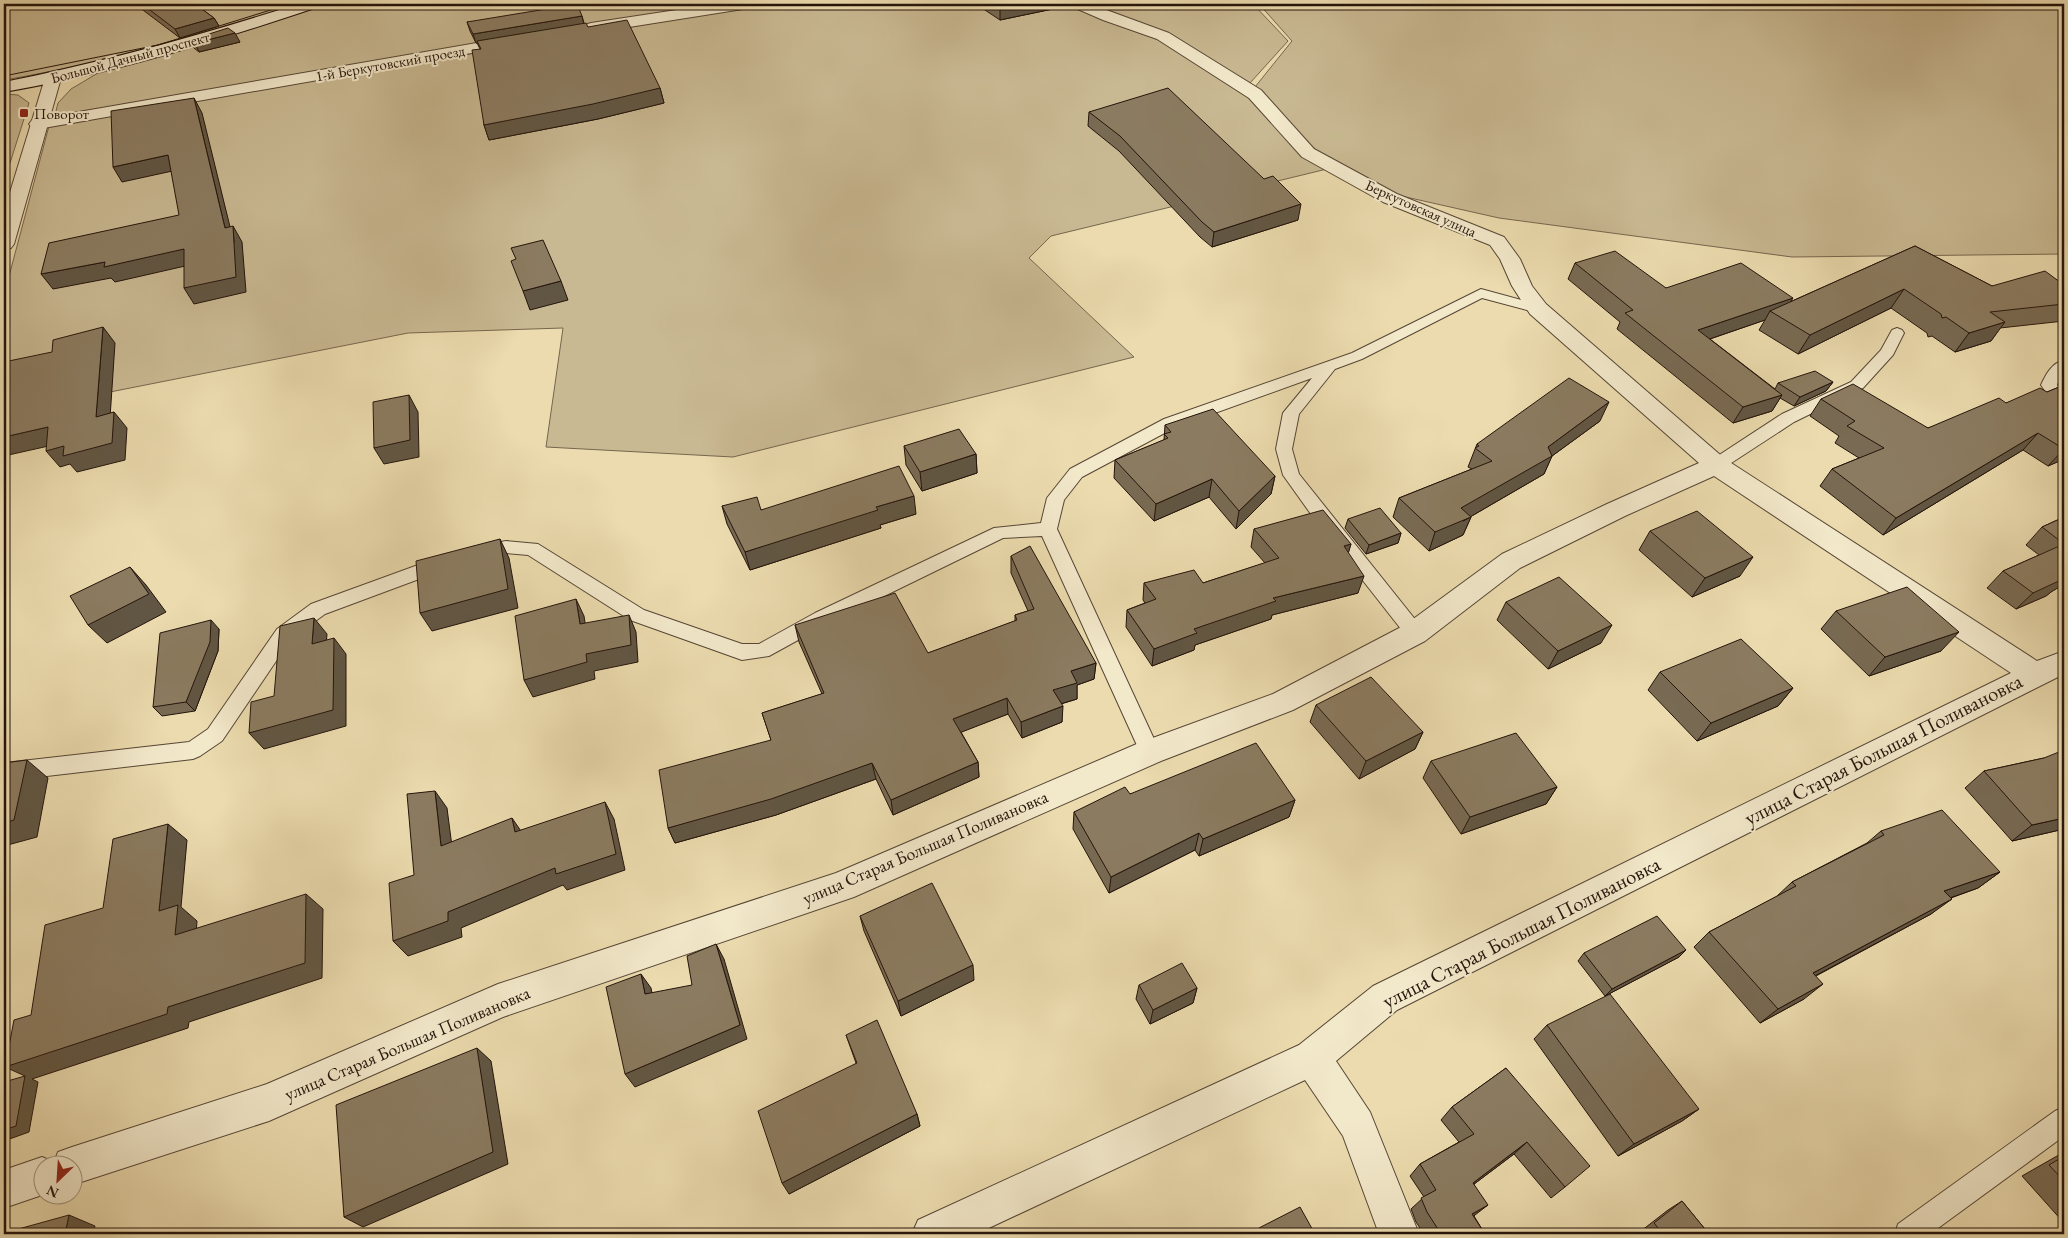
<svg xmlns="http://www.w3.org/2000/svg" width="2068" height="1238" font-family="'EB Garamond',serif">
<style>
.green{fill:#c9b992;stroke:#76664e}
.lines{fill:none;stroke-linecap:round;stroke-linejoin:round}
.service-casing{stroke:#564634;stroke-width:2}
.minor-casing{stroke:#564634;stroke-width:2}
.tertiary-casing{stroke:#564634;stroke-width:2}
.secondary-casing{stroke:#24140b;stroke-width:2}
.service{fill:#f2e8ca;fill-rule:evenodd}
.minor{fill:#f2e8ca;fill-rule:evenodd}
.tertiary{fill:#f2e8ca;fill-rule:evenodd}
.secondary{fill:#f2e8ca;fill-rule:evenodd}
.tram{stroke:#24140b;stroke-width:1}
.wall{fill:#786a53;stroke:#24140b}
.shaded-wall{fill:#615643;stroke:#24140b}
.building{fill:#8b7b60;stroke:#24140b}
.poi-dot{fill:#8f2418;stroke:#f2e8ca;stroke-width:2}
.labels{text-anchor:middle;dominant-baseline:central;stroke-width:4;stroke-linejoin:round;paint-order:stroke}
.far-street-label{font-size:15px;fill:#24140b;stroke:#f2e8ca}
.far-poi-label{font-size:15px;fill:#24140b;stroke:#f2e8ca;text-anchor:start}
.street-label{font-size:18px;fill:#24140b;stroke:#f2e8ca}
.near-street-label{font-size:21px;fill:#24140b;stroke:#f2e8ca}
</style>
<rect width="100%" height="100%" fill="#ebdbae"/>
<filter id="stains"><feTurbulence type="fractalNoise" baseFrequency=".004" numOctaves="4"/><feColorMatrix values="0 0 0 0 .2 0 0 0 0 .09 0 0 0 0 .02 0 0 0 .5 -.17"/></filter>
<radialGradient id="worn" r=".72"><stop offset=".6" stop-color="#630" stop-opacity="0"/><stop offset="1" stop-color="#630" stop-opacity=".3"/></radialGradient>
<path class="green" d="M4,4H300C203,36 105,63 4,80Z
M324,4H717L54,119L58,103L71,89L98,73L249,30Z
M767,4H1070L1108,20L1160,38L1248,94L1327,169L1051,236L1029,258L1134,357L733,457L546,447L563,328L408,333L4,413V295L49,126L58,123Z
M1093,4H1253L1288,41L1250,83L1164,33Z
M1259,4H2064V254L1792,257L1499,218L1397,195L1316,150L1255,87L1292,41Z
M4,94L18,95L29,103L4,182Z"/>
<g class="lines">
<defs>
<path id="service" d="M1481,289L1543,306L1545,309L1543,312L1538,313L1482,298L1362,359L1335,369L1299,414L1292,449L1299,474L1422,628L1424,633L1422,638L1415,640L1408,638L1313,517L1283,475L1276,449L1283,413L1312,378L1176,427L1082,477L1064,500L1057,529L1160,752L1157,758L1150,761L1143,758L1140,752L1042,536L1003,538L829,623L769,656L742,660L630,620L528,555L506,553L479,558L473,557L470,552L473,547L506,541L538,544L644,610L742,644H759L815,613L994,528L1041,523L1047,498L1070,469L1164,419L1352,353Z
M1897,328L1902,330L1904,333L1893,355L1863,388L1794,422L1722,469L1716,471L1710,469L1708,465L1710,461L1782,414L1851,382L1881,350L1892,330Z
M2064,360V373L2060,377L2057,385L2064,394V410L2058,409L2041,385C2046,374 2052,363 2064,360Z
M440,557L446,559L449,564L446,569L325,614L291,639L222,741L200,756L193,759L4,781V763L189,742L208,729L277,629L311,604Z
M2064,1107V1136L1930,1234H1895L1898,1224L2055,1111Z"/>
<path id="minor" d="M716,4H751L748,7L743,9L591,33L585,31L583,28L585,25L591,23Z
M1070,4H1090L1169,33L1261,90L1314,149L1397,194L1504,237L1520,259L1532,286L1546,304L1725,459L2037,661L2064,651V674L1397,1010L1336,1061L1370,1112L1419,1234H1379L1343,1136L1305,1080L976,1234H912L918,1220L1299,1045L1373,986L2011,673L1714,476L1625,516L1520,568L1425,641L1293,710L1161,761L854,897L503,1017L269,1121L72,1185V1166H42V1195L4,1208V1170L42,1157L54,1162L58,1152L72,1147L267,1084L498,984L836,873L1139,743L1273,694L1405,625L1502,554L1607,504L1699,463L1530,314L1512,286L1500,259L1490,245L1383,202L1302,157L1249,98L1157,39L1103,20L1073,7Z
M517,36L523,38L525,41L523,44L38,129L32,128L29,124L32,120L38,119Z"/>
<path id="tertiary" d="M53,73L59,74L61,78L14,244L11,248L4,250V212L45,78L47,74Z"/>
<path id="secondary" d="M298,4H321L318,7C216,41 111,74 4,92V82C104,62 201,35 298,4Z"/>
</defs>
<use href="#service" class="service-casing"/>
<use href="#minor" class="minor-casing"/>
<use href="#tertiary" class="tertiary-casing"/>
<use href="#secondary" class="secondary-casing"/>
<use href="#service" class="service"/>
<use href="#minor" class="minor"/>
<use href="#tertiary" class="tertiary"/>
<use href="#secondary" class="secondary"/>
<path class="tram" d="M4,76L158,45L290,4"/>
</g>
<path class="wall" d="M135,4H195L214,18L219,26L180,38Z
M976,4H1067V6L1000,20Z
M582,16L584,23L588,27L660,88L664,103L598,119L489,140L484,125L480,49L477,43H476L470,31L467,22Z
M190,40L240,42L199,52L194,48Z
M1089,112L1298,220L1212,247L1200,237L1119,151L1088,126Z
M1915,246L1992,286L2064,285V321L2000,328L1991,341L1955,352L1932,336L1928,337L1927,333L1891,308L1798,354L1759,330L1765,320L1710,339L1775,389L1778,383L1833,382L1826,391L1794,406L1780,398L1772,411L1733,423L1617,329L1620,322L1568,279L1575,263L1666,288L1790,302Z
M2064,385V459L2048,466L2023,450L1883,535L1820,486L1832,469L1859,458L1835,443L1839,436L1810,416L1821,399L1928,428L2006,403L2047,392Z
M1600,421L1552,456L1544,474L1470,517H1471L1463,535L1429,551L1393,517L1399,498L1472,469L1468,467L1477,444Z
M1165,425L1275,476L1271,494L1236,529L1209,497L1154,521L1114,478L1115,460L1164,440Z
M904,446L976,454L977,473L922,491L906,465Z
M722,506L761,510L916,514L880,525L881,528L750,570L727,524Z
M2064,517V584L2051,592L2046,596L2016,609L1987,588L2003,571L2039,555L2026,545L2042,527Z
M1348,519L1401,533L1398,543L1366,554L1345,528Z
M1254,529L1351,544L1348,553L1358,593L1272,615L1271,619L1195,645L1194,650L1152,666L1126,627L1127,610L1145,603L1143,600L1144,583H1203L1265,563L1251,547Z
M1650,531L1740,576L1692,597L1639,550Z
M1011,556L1096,663L1094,679L1077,685V699L1061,704L1062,722L1022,738L1008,714L961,732L978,762L979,777L893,815L876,779L776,815L675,843L668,828L771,740L762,713L822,694L799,642L795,625L928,653L1015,621V615L1028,611L1011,573Z
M1506,602L1601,643L1548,669L1497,620Z
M1836,611L1941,651L1869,676L1821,629Z
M219,629L218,651L195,711L162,716L153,707Z
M1660,672L1793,688L1778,706L1697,741L1648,690Z
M1316,705L1423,732L1415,749L1359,779L1310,722Z
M2044,758L2064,829L2012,841L1965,788L1984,771Z
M1431,761L1557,787L1546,804L1461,834L1423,778Z
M1130,794L1295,800L1289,817L1199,856L1195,850L1109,893L1073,829L1074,812Z
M1881,831L2000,872L1978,888L1951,898L1931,914L1816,976L1804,999L1760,1023L1694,947L1709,932L1776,897L1792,882L1867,843Z
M860,916L974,980L901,1016L864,931Z
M1686,950L1679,957L1605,996L1578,961L1584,953Z
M1139,985L1197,988L1193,1003L1150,1024L1136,999Z
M1547,1025L1699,1109L1682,1121L1618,1156L1534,1039Z
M846,1035L917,1114L920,1126L789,1194L856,1063Z
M1506,1068L1565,1187L1551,1198L1514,1154L1474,1184L1475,1215L1474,1216L1485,1234H1424L1416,1222L1411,1209L1424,1197L1410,1176L1420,1164L1459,1142L1441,1120L1452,1107Z
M2064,1152V1223L2022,1176Z
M1682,1201L1709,1234H1643L1641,1231L1668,1210Z
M1259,1228L1315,1234H1255Z"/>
<path class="shaded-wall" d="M1018,4H1067V6L1000,20V8Z
M582,16L584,25L476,43L473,34Z
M214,18L219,26L180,38L175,29Z
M235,33L240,42L199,52L195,43Z
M660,88L664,103L598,119L489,140L484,125Z
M194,98L202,113L234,243L233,226L242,242L246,292L194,304L184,288L225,228Z
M168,155L177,170L122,182L113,167Z
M1301,204L1298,220L1212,247L1214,232Z
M184,249L194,264L115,282L111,278L53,289L41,274L105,262Z
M561,281L568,300L530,310L523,291Z
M1904,289L1891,308L1798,354L1810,335Z
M1793,298L1783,314L1770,311L1765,320L1689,346L1698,330Z
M2005,322L1991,341L1955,352L1969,333Z
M103,327L115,343L109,433L96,417Z
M1833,382L1826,391L1794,406L1800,397Z
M409,395L418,412L419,457L384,464L374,448Z
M1782,395L1772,411L1733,423L1743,407Z
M1609,402L1600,421L1552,456L1544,474L1463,521L1471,517L1463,535L1429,551L1435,532L1461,508L1548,447Z
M114,412L127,428L125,460L77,472L70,464L60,467L46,451Z
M48,427L62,443L4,456V437Z
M2038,433L2023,450L1883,535L1896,518Z
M2064,449V459L2048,466Z
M976,454L977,473L922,491L920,472Z
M1275,476L1271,494L1236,529L1239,511Z
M1212,479L1209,497L1154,521L1156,504Z
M914,496L916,514L880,525L881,528L750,570L745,552L876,507Z
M1401,533L1398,543L1366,554L1369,545Z
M500,539L509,558L518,608L432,631L420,613Z
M1351,544L1346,561L1344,546Z
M1753,557L1740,576L1692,597L1705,578Z
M130,567L146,585L166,612L107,643L88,625Z
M1364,576L1358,593L1272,615L1271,619L1195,645L1194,650L1152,666L1154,649L1194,629L1273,598Z
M2064,577V584L2051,592L2046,596L2016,609L2033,593Z
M576,599L584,616L588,641L580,624Z
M629,615L636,632L638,662L594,671L595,679L533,697L524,680L586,654Z
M314,618L327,634L325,660L312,644Z
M211,620L219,629L218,651L195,711L186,702Z
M1612,625L1601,643L1548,669L1558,651Z
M1959,632L1941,651L1869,676L1885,657Z
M334,638L346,654V726L264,749L249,733Z
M1096,663L1094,679L1077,685V699L1053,706V690L1071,671Z
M1793,688L1778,706L1697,741L1711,723Z
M1007,698L1008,714L954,735L953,719Z
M1063,706L1062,722L1022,738L1021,722Z
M1423,732L1415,749L1359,779L1366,761Z
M27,760L48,778L37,837L4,846V823Z
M978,762L979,777L893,815L891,800Z
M872,763L876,779L776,815L675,843L668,828Z
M1557,787L1546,804L1461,834L1470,817Z
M435,791L447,808L454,862L441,846Z
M1295,800L1289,817L1199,856L1203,839Z
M605,802L614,819L625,870L567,890L563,885L461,928L462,937L408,956L393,941L448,912Z
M512,818L523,834L515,832Z
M2064,818V829L2012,841L2032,825Z
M168,824L187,840L181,907L197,921L195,950L175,935L159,911Z
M1199,833L1195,850L1109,893L1111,877Z
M2000,872L1978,888L1924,907L1944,891Z
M306,894L323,909L322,978L189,1022L188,1028L32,1079L38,1082L29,1132L4,1141V1130L25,1076L5,1067L168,1007Z
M1952,899L1931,914L1794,987L1813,973Z
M716,944L724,959L747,1039L635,1087L625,1074L740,1025Z
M1686,950L1679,957L1605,996L1612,989Z
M973,965L974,980L901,1016L898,1001Z
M641,974L651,988L655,1008L645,994Z
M1823,984L1804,999L1760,1023L1778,1009Z
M1197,988L1193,1003L1150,1024L1153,1010Z
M477,1048L491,1061L508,1164L363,1227L344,1217Z
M1699,1109L1682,1121L1618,1156L1634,1144Z
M917,1114L920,1126L789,1194L782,1183Z
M1527,1142L1514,1154L1461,1194L1473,1183Z
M1488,1205L1475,1215L1460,1224L1472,1214Z
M69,1215L95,1226L93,1234H65Z"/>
<path class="building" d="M142,4H195L214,18L175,29Z
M577,4L582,16L473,34L467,22Z
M994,4H1018L1000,8Z
M627,20L660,88L593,104L484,125L472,50L481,49L477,41L586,23L588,27Z
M228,28L235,33L195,43L190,40Z
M1168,88L1264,179L1273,176L1301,204L1214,232L1202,222L1120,136L1089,112Z
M194,98L225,228L233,226L236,277L184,288V249L104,267L105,262L41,274L49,243L179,215L168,155L113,167L111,111Z
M543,240L561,281L523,291L511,261L516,259L511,248Z
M1915,246L1992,286L2045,271L2064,285V304L1990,312L2005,322L1969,333L1946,317L1942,318L1941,314L1904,289L1810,335L1770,311Z
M1615,251L1666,288L1741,263L1793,298L1698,330L1782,395L1743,407L1625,313L1633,310L1575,263Z
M103,327L96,417L114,412L112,443L63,456L64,446L46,451L48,427L4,437V362L52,352L53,340Z
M1815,371L1833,382L1800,397L1778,383Z
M1569,378L1609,402L1548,447L1552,456L1461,508L1471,517L1435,532L1399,498L1492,461L1475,448L1479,446L1477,444Z
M1853,384L1928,428L1999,398L2006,403L2040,388L2047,392L2064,385V449L2038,433L1896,518L1832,469L1884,448L1847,426L1855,421L1821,399Z
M409,395L410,440L374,448L373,402Z
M1213,409L1275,476L1239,511L1212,479L1156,504L1115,460L1168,438L1164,434L1171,432L1165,425Z
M959,429L976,454L920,472L904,446Z
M899,466L914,496L876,507L878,510L745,552L722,506L757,497L761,510Z
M1380,508L1401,533L1369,545L1348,519Z
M1323,510L1351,544L1344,546L1364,576L1273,598L1276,601L1194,629L1197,633L1154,649L1127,610L1156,599L1144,583L1194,570L1203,583L1279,558L1254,529Z
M1697,511L1753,557L1705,578L1650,531Z
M2064,517V577L2062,578L2063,579L2033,593L2003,571L2064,544L2042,527Z
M500,539L508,589L420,613L416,561Z
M1030,546L1096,663L1071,671L1077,683L1053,690L1063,706L1021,722L1007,698L953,719L978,762L891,800L872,763L771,799L668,828L659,770L771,740L762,713L824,693L795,625L895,593L928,653L1017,620L1015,615L1034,609L1011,556Z
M130,567L149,594L88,625L70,596Z
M1559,577L1612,625L1558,651L1506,602Z
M1907,587L1959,632L1885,657L1836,611Z
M576,599L580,624L629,615L631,645L586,654L587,662L524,680L515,616Z
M314,618L312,644L334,638L333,710L249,733L251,702L274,696L280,626Z
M211,620L210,642L186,702L153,707L160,633Z
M1741,639L1793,688L1711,723L1660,672Z
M1371,677L1423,732L1366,761L1316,705Z
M1516,733L1557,787L1470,817L1431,761Z
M1256,743L1295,800L1203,839L1199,833L1111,877L1074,812L1125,787L1130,794Z
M2064,750V818L2032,825L1984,771L2044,758Z
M27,760L14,820L4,823V763Z
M435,791L441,846L512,818L515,832L605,802L616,854L556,874L555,868L448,912V921L393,941L389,883L414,875L407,794Z
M1942,810L2000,872L1944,891L1952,899L1813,973L1823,984L1778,1009L1709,932L1796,886L1792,882L1884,835L1881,831Z
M168,824L159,911L178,905L175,935L306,894L305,963L168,1007L167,1014L5,1067L14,1020L31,1015L45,925L103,908L113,839Z
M932,883L973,965L898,1001L860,916Z
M1657,916L1686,950L1612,989L1584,953Z
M716,944L740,1025L625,1074L606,987L641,974L645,994L692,985L687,956Z
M1182,963L1197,988L1153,1010L1139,985Z
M1610,994L1699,1109L1634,1144L1547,1025Z
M877,1020L917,1114L782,1183L758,1111L857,1063L846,1035Z
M477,1048L493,1152L344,1217L336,1105Z
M1506,1068L1590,1166L1565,1187L1527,1142L1473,1183L1488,1205L1472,1214L1485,1234H1441L1427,1212L1421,1198L1436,1190L1420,1164L1474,1134L1452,1107Z
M25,1076L16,1126L4,1130V1082Z
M2064,1156V1181L2049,1165Z
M1682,1201L1709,1234H1663L1654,1223Z
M1300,1207L1315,1234H1263L1259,1228Z
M69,1215L65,1234H4V1233Z"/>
<rect class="poi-dot" x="19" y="108" width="10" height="10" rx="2.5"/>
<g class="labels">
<g class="far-street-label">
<text transform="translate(130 57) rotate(-15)">Большой Дачный проспект</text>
<text transform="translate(390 63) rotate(-10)">1-й Беркутовский проезд</text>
<text transform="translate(1421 208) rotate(24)">Беркутовская улица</text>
</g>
<g class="far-poi-label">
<text x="34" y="113">Поворот</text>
</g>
<g class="street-label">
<text transform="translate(925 847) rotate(-23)">улица Старая Большая Поливановка</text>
<text transform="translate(407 1043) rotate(-23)">улица Старая Большая Поливановка</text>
</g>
<g class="near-street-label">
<text transform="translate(1883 749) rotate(-27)">улица Старая Большая Поливановка</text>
<text transform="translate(1521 932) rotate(-27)">улица Старая Большая Поливановка</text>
</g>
</g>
<rect width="2068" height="1238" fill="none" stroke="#ebdbae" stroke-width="20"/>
<rect x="5" y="5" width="2058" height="1228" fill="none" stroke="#24140b" stroke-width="2.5"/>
<rect x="10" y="10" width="2048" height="1218" fill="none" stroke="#24140b"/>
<g transform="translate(58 1180) rotate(205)"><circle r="24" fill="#f2e8ca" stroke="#a0937e"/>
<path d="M0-4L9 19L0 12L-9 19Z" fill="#8f2418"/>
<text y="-8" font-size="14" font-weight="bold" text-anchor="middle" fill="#24140b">N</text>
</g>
<rect width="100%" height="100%" filter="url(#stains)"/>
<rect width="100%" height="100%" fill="url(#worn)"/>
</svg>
